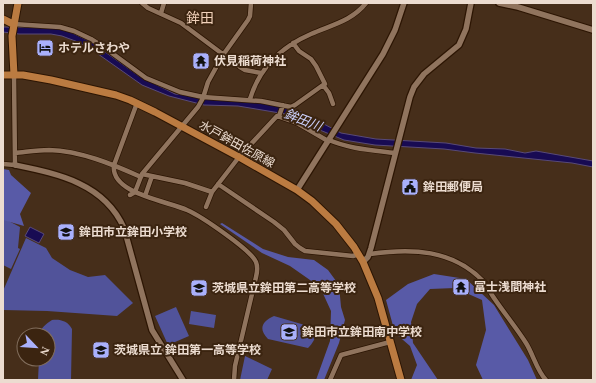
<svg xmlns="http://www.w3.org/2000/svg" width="596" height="383" font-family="'Times New Roman','Noto Sans JP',serif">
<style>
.green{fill:#51539a}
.forest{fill:#585aa7}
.water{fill:#180b53;stroke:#584a78}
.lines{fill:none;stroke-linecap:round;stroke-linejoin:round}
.minor-casing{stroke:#2c1503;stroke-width:6}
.tertiary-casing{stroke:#2c1503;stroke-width:8}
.primary-casing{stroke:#2c1503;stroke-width:9}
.minor{stroke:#90745e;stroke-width:4.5}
.tertiary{stroke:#90745e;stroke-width:5.5}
.primary{stroke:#bb7b41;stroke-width:7}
.labels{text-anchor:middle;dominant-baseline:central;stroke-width:4;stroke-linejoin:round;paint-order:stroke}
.poi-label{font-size:12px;font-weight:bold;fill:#ecdcd0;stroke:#3b2410;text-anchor:start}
.street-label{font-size:12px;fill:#ecdcd0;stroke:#3b2410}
.water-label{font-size:13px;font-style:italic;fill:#ccd1fc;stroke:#3b2410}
.quarter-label{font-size:14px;fill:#f1d1ba;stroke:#3b2410}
</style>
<rect width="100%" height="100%" fill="#462e1a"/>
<path class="green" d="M3,218L20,227L18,248L20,249L11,269L3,265Z
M26,238L46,248L52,258L70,270L88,277L105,275L133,303L117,316L47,311L3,310V291Z
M176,307L189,336L168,345L155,316Z
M191,311L216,315L214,328L189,324Z
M274,316L315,328C317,336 314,342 308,348L268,339C258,329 262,321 274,316Z
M52,320C60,319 68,321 72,329L71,380H38L39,359H48V335H40C40,328 46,324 52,320Z
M245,356L272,369L267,380H240Z"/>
<path class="forest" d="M3,169L9,170L11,175L31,193L20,214L24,226L3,220Z
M222,223L263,249L288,257L314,260L328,270L339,285L341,307L345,320L339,343L324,380H316L330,341L331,311L320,287L290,266L262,253L220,224Z
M434,274L466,279L494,305L528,360L537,380H483L476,365L486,330L482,300L455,288L430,289L417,304L411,322L413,343L438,380H411L417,365L410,346L395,333L386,300L408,284Z"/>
<path class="water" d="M3,27L55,28L66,30L91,42L139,76L175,94L264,102L297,110L341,133L376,139L446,143L476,148L505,149L525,153L536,151L593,161V167L572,163L475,153L444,149L375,145L344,140L315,128L305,121H301L286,114L238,106L204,105L169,96L142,85L91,49L78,42L62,36L51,34H19L3,32Z
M30,227L44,234L39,243L25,236Z"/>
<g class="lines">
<defs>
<path id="minor" d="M142,3L148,8L181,23L240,67L245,70L261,73
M161,13L164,3
M13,24L60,27L74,31L91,39L105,48L146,78L180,92L203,97L261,101L291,107L295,105L323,85
M293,43L299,51L311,59L316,66L325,84L323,85L329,93L333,104
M250,99C259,69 281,47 311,34C331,25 352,21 366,3
M137,103L114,165C110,194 168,201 187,210C201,216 251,250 256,262C258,267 257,273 256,277L235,366L234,380
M279,116L283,105
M329,140C350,149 372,150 395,153
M15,153C26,152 38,150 49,150C81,151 112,164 141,177
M3,164L15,165L14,75
M142,174L185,183L212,192L239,157L277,116L297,123L328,141
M218,184L274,222L284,230L295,244L300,248L305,251L353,256L359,254
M130,195L135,192L142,174L198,107L203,98L208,82L223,55L248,20L250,16L251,3
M145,196L152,176
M206,207L212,192
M370,254C411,248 453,249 484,282C488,286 490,293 494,298C504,313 516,327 526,343C533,354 537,371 546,380
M330,380L341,355L390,342"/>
<path id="tertiary" d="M499,3L518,7L593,30
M15,165C58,174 104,183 124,228L152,330L183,380
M297,190L383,54L395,30L404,3
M363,262L368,257L371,248L410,97L414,87L424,74L459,45L466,29L471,3"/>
<path id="primary" d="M3,19L13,24
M3,75H23L51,80L116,95L130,100L155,112L239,157L297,190L312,201L336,224L354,247L363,262L378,298L401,380
M14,75L12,36L18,3"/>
</defs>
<use href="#minor" class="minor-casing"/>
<use href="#tertiary" class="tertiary-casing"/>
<use href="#primary" class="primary-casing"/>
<use href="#minor" class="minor"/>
<use href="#tertiary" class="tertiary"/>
<use href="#primary" class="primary"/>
</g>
<defs>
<symbol id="hotel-square" viewBox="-11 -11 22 22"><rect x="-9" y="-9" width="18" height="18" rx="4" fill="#a9b0fc" stroke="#3b2410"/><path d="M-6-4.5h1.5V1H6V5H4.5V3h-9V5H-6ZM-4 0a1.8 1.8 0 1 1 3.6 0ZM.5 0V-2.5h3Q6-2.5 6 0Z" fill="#111"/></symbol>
<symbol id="temple-square" viewBox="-11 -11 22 22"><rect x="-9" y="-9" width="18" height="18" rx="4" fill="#a9b0fc" stroke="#3b2410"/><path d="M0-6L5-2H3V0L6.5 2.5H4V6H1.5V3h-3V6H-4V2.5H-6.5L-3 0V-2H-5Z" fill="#111"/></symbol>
<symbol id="civic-square" viewBox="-11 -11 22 22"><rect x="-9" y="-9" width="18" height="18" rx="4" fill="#a9b0fc" stroke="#3b2410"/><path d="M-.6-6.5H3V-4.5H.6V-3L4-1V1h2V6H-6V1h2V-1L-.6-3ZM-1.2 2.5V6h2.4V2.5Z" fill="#111"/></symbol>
<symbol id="school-square" viewBox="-11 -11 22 22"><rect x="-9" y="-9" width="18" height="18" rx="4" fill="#a9b0fc" stroke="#3b2410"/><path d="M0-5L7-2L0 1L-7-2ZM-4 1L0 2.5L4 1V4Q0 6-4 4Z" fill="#111"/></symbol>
</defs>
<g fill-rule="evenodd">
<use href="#hotel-square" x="35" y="38" width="20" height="20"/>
<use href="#temple-square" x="191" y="51" width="20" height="20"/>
<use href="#civic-square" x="400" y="177" width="20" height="20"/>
<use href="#school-square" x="56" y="222" width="20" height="20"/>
<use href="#temple-square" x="451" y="277" width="20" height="20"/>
<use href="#school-square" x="189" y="278" width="20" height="20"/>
<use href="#school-square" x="279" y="322" width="20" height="20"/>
<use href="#school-square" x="91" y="340" width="20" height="20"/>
</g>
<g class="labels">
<g class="poi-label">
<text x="58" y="48">ホテルさわや</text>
<text x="214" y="61">伏見稲荷神社</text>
<text x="423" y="187">鉾田郵便局</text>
<text x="79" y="232">鉾田市立鉾田小学校</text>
<text x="474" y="287">富士浅間神社</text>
<text x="212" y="288">茨城県立鉾田第二高等学校</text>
<text x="302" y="332">鉾田市立鉾田南中学校</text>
<text x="114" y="350">茨城県立 鉾田第一高等学校</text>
</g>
<g class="street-label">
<text transform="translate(237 144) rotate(29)">水戸鉾田佐原線</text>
</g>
<g class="water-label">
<text transform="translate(303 120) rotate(21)">鉾田川</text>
</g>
<g class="quarter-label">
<text x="200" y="18">鉾田</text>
</g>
</g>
<rect width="596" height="383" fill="none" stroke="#ecdcd0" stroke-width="8"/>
<g transform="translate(36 347) rotate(115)"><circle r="19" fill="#3b2410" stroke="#826e5d"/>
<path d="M0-3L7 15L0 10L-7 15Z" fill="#a9b0fc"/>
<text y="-6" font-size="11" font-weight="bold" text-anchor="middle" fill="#ecdcd0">N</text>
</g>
</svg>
